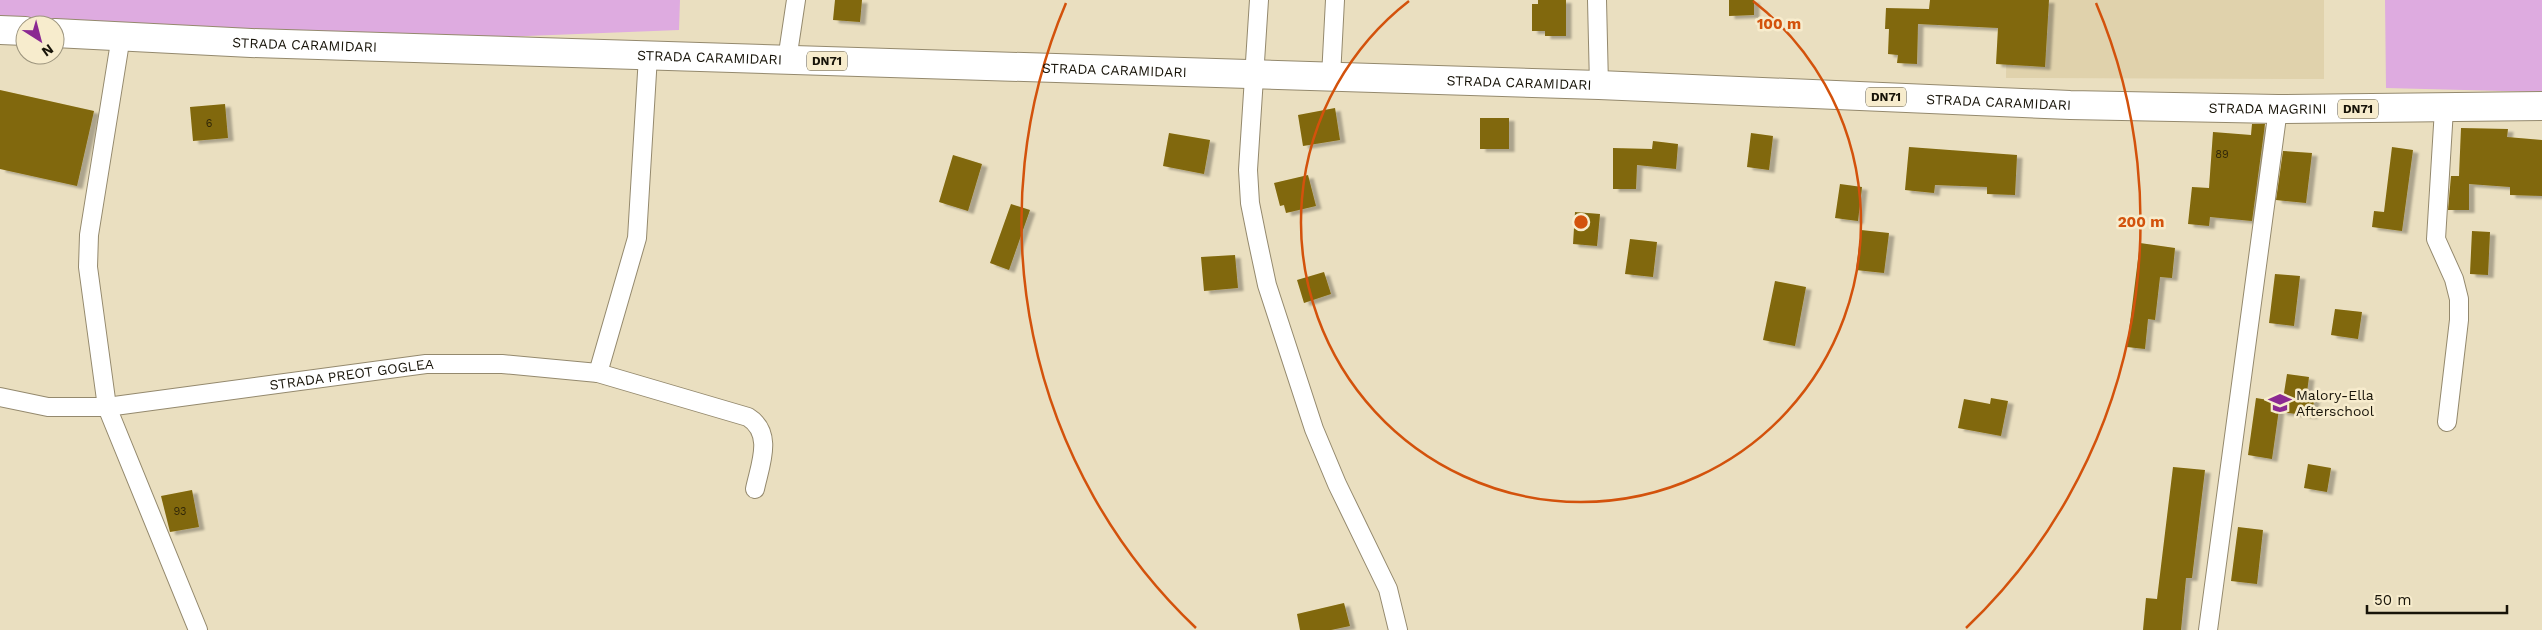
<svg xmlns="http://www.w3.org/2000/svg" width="2542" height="630" font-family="'Work Sans',sans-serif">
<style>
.built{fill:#e0d2ac}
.green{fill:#deabe0}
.building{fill:#816709;filter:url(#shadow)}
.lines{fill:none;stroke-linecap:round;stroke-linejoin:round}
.minor-casing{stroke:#94896d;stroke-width:20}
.primary-casing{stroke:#94896d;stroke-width:30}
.minor{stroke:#fff;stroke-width:18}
.primary{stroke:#fff;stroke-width:28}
.ring{fill:none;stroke:#d3520c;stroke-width:2.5}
.labels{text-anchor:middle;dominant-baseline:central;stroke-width:5;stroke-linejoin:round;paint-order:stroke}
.number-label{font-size:11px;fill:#322808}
.shield{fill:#f7eccd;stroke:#5a5443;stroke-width:1}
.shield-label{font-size:12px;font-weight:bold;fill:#171308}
.street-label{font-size:14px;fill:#171308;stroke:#f7eccd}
.poi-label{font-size:14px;fill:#171308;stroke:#f7eccd;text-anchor:start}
.centre{fill:#d3520c;stroke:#f7eccd;stroke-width:2.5}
.ring-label{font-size:15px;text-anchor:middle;font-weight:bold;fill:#d3520c;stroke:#f7eccd;stroke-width:5;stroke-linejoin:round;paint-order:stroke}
</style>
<defs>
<filter id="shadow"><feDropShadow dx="5.5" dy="3" stdDeviation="1" flood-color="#0004"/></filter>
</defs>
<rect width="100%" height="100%" fill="#eadfc0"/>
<path class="built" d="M2007,0H2324V79L2006,78Z"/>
<path class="green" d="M0,0H680L679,30L146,51L55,25H25L0,41Z
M2385,0H2542V92L2386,88Z"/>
<path class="building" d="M835,0H862L860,22L833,20Z
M1538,0H1566V36H1545V31H1532V4H1538Z
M1729,0H1754V15L1729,16Z
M1930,0H2049L2045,67L1996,64L1998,28L1918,24L1917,64L1897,63L1898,55L1888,54L1889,29H1885L1886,8L1929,9Z
M0,90L94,111L77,186L0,169Z
M225,104L228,138L193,141L190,107Z
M1335,108L1340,140L1303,146L1298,115Z
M1480,118H1509V149H1480Z
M2252,124H2265L2252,221L2210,217L2209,226L2188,224L2192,187L2209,188L2213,132L2251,135Z
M2461,128L2508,129L2507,137L2542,140V196L2510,195V187L2469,184V210H2448L2451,176H2459Z
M1169,133L1210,140L1204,174L1163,166Z
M1751,133L1773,136L1769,170L1747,167Z
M1653,141L1678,144L1676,169L1637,165L1636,189H1613V148L1652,149Z
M1909,147L2017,155L2015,195L1987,194V187L1935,185L1934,193L1905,190Z
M2392,147L2413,150L2402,231L2372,227L2374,211L2384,212Z
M2283,151L2312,153L2306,203L2276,200Z
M953,155L982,164L968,211L939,202Z
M1308,175L1316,206L1286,213L1284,205L1280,206L1274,183Z
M1840,184L1862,187L1858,221L1835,218Z
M1011,204L1030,210L1009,270L990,263Z
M1575,212L1600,214L1597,246L1573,244Z
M1861,230L1889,233L1884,273L1856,270Z
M2472,231L2490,232L2488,275L2470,274Z
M1630,239L1657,242L1653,277L1625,274Z
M2140,243L2175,248L2172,278L2160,277L2155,320L2148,319L2145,349L2127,347Z
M1235,255L1238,288L1204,291L1201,257Z
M1324,272L1331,294L1304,303L1297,280Z
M2275,274L2300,276L2294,326L2269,323Z
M1775,281L1806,287L1795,346L1763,340Z
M2335,309L2362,312L2358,339L2331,335Z
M2287,374L2309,377L2307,392L2315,393L2312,416L2281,412Z
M1991,398L2008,401L2001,436L1958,428L1964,399L1990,404Z
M2256,398L2280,402L2272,459L2248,455Z
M2308,464L2331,468L2327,492L2304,488Z
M2173,467L2205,470L2192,578H2186L2181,630H2143L2146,598L2157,599Z
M192,490L199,527L170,532L161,496Z
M2238,527L2263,530L2257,584L2231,581Z
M1344,603L1350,626L1331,630H1300L1297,614Z"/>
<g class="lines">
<defs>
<g id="minor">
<path d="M1259,0L1248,170L1250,203L1257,238L1267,285L1314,429L1337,484L1388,589L1398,630"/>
<path d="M1597,0L1599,85"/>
<path d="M121,36L89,235L88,267L107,407L198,630"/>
<path d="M787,60L796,0"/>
<path d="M1331,77L1335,0"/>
<path d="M2444,109L2436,239L2454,279L2459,299V320L2447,422"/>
<path d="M598,373L637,238L648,56"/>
<path id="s1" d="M0,397L48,407H107L426,364H502L598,373L748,417C774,433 760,465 755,489"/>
<path d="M2208,630L2278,109"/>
</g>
<g id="primary">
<path d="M0,30L25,31"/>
<path id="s2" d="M55,33L251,43L1599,85L2070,105L2278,109L2542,106"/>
</g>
</defs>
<use href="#minor" class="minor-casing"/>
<use href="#primary" class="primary-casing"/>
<use href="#minor" class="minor"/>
<use href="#primary" class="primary"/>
</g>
<g class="ring">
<path d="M1753 1A280 280 0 1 1 1409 1"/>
<path d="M1196 628A560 560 0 0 1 1066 3M2096 3A560 560 0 0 1 1966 628"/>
</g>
<defs>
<symbol id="school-bare" viewBox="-9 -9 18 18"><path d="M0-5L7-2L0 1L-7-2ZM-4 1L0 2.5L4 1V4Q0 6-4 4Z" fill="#8b2992" stroke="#f7eccd" stroke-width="2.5" paint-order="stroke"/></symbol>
</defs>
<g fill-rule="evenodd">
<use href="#school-bare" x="2264" y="387" width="32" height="32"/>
</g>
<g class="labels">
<g class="number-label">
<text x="209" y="123">6</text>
<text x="2222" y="154">89</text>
<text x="180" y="511">93</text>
</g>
<g class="shield">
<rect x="807" y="51.5" width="40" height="19" rx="4"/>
<rect x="1866" y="87.5" width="40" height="19" rx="4"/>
<rect x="2338" y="99.5" width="40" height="19" rx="4"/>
</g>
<g class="shield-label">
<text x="827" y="61">DN71</text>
<text x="1886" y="97">DN71</text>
<text x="2358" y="109">DN71</text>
</g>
<g class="street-label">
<text stroke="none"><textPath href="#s2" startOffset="250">STRADA CARAMIDARI</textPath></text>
<text stroke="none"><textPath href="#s2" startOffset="655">STRADA CARAMIDARI</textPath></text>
<text stroke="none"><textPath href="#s2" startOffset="1060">STRADA CARAMIDARI</textPath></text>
<text stroke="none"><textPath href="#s2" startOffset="1465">STRADA CARAMIDARI</textPath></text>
<text stroke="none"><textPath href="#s2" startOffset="1945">STRADA CARAMIDARI</textPath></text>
<text stroke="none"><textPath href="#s2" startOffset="2214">STRADA MAGRINI</textPath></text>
<text stroke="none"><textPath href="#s1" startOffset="355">STRADA PREOT GOGLEA</textPath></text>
</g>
<g class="poi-label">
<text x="2296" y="395">Malory-Ella<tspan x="2296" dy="16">Afterschool</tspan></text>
</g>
</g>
<circle cx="1581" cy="222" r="8" class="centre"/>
<g class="ring-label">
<text x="1779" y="29">100 m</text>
<text x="2141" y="227">200 m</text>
</g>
<g transform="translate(40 40) rotate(144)"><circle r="24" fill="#f7eccd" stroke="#9d957e"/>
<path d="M0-4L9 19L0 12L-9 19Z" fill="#8b2992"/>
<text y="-8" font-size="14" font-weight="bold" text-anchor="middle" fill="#171308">N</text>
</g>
<path d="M2367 605v8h140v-8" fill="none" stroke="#171308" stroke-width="2.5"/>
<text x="2374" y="605" font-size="15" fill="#171308" stroke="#f7eccd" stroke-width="4" paint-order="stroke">50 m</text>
</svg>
